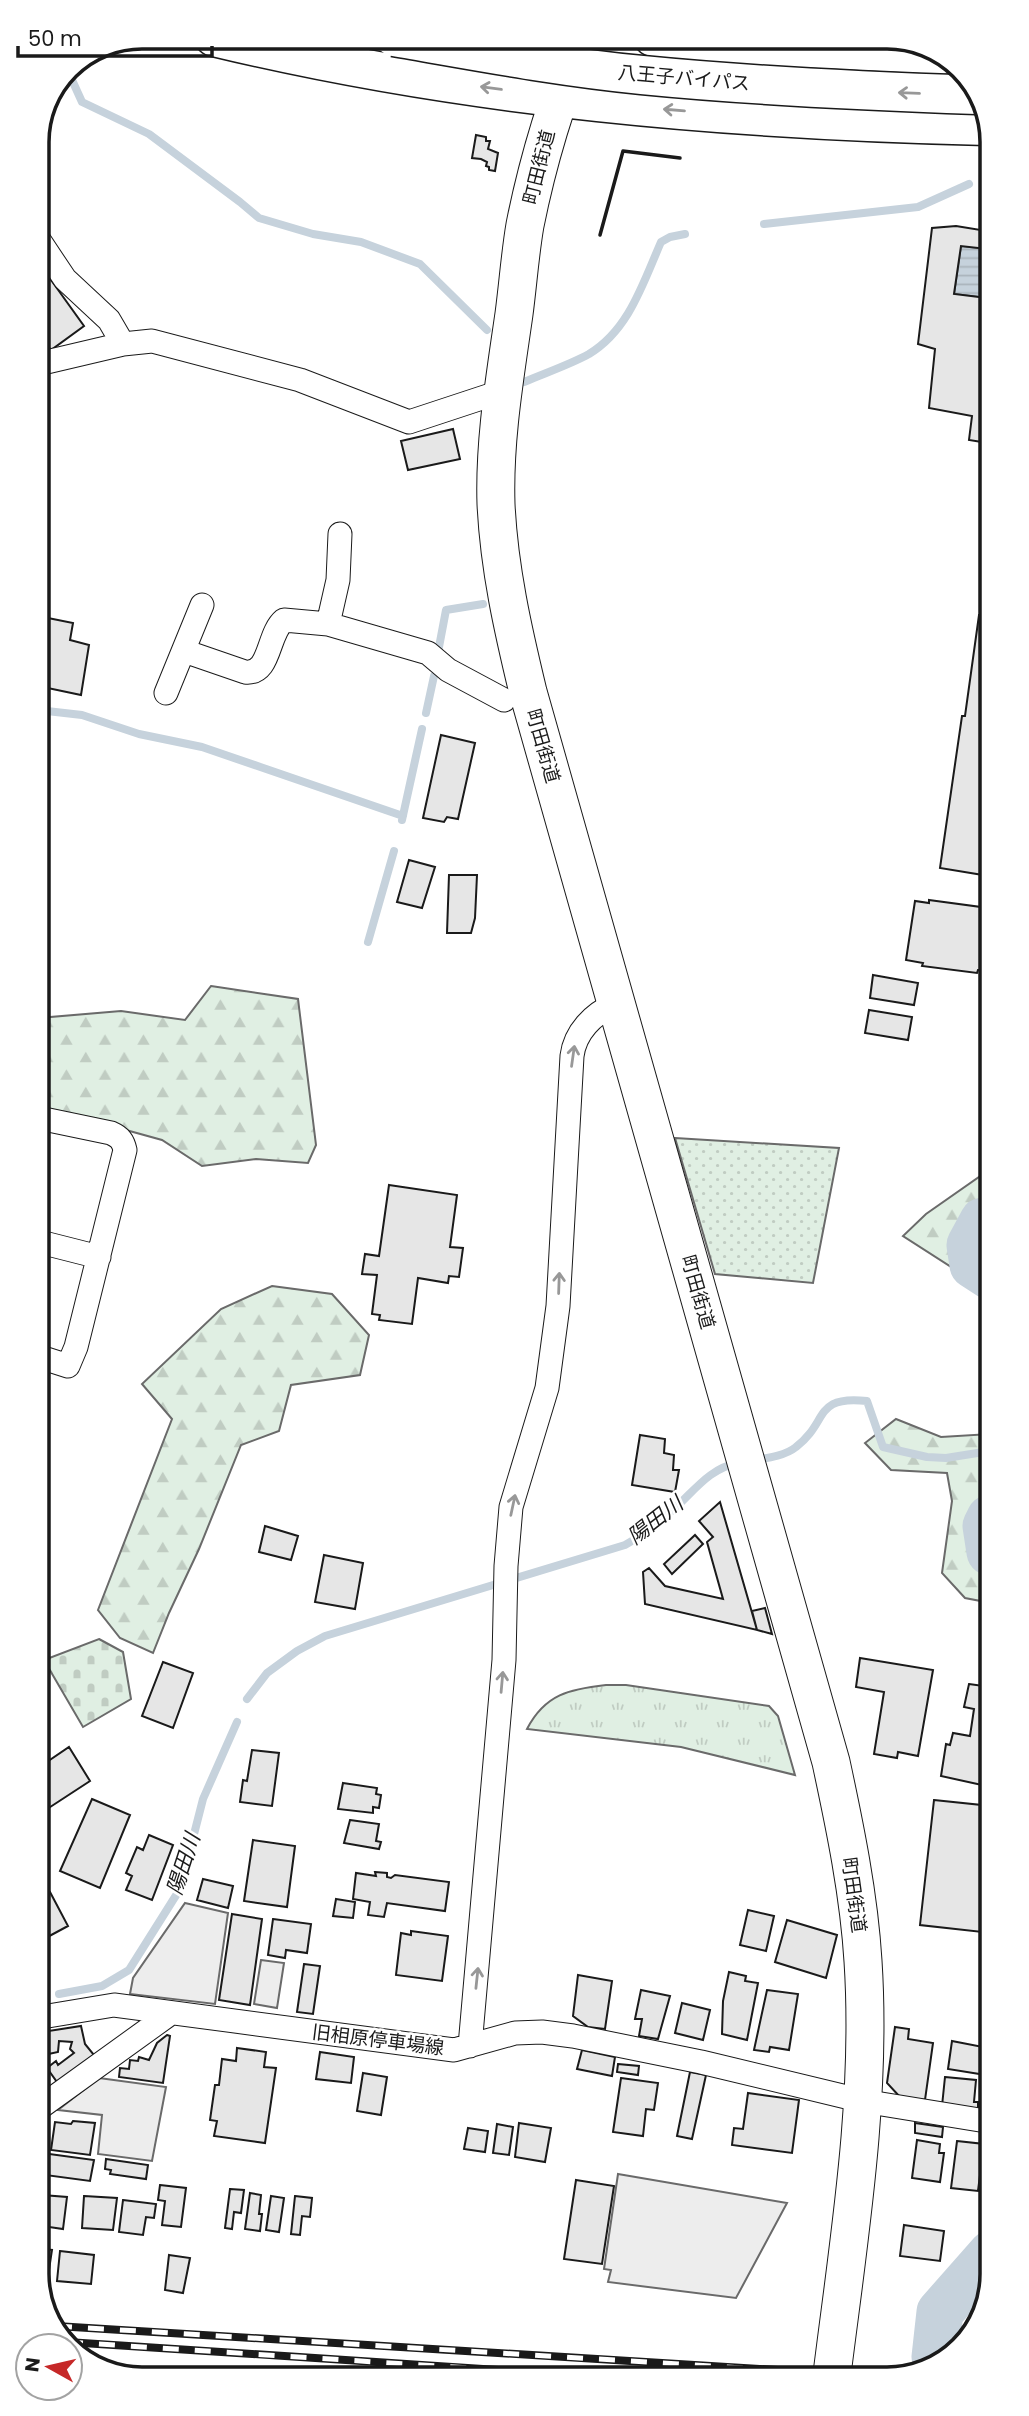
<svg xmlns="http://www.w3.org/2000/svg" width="1029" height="2416" font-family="Poppins,'Noto Sans JP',sans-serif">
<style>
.grass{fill:url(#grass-dots);stroke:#6a6a6a;stroke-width:2}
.forest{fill:url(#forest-firs);stroke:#6a6a6a;stroke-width:2}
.cemetery{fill:url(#cemetery-stones);stroke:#6a6a6a;stroke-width:2}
.park{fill:url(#park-tufts);stroke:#6a6a6a;stroke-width:2}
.parking{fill:#ededed;stroke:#6a6a6a;stroke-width:2}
.water{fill:url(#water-rules);stroke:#6a6a6a;stroke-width:2}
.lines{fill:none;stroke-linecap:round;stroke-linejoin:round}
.stream{stroke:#c6d2dc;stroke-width:8}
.river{stroke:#c6d2dc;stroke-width:47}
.building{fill:#e6e6e6;stroke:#1a1a1a;stroke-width:2}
.street-casing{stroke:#1a1a1a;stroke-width:25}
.primary-casing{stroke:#1a1a1a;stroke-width:39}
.highway-casing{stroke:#1a1a1a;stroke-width:41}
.street{stroke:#fff;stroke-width:23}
.primary{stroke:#fff;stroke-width:37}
.highway{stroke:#fff;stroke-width:38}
.rail-casing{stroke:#1a1a1a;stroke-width:8}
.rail{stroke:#fff;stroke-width:5;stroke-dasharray:16;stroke-linecap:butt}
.highway-bridge-casing{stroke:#1a1a1a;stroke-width:41;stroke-linecap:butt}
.highway-bridge{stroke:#fff;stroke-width:38}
.wall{stroke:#1a1a1a;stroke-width:3.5}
.oneway{stroke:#989898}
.labels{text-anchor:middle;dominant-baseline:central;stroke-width:5;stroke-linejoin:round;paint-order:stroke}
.street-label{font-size:19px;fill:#1a1a1a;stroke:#fff}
.water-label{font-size:21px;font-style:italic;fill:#1a1a1a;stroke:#fff}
.rim{fill:none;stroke:#1a1a1a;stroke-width:3.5}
</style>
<defs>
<pattern id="grass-dots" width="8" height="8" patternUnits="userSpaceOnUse" patternTransform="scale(1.75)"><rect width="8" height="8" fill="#e0efe3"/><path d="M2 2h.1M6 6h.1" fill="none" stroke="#c0ccc2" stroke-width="1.8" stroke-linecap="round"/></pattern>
<pattern id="forest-firs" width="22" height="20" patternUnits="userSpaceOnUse" patternTransform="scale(1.75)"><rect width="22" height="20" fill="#e0efe3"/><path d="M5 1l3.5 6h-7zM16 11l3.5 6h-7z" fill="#c0ccc2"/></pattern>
<pattern id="cemetery-stones" width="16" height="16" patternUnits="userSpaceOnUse" patternTransform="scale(1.75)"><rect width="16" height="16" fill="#e0efe3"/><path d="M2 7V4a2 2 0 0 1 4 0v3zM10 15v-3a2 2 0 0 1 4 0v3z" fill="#c0ccc2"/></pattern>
<pattern id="park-tufts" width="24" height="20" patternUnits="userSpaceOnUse" patternTransform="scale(1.75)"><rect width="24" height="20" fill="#e0efe3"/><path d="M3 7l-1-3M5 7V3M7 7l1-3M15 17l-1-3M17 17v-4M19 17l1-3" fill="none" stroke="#c0ccc2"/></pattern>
<pattern id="water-rules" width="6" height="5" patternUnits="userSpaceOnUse" patternTransform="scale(1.75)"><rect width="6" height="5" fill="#c6d2dc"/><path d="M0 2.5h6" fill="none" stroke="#aab4bc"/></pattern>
</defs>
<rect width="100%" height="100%" fill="#fff"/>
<path class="grass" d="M675,1138L839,1148L813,1283L715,1274Z"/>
<path class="forest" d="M211,986L298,999L316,1145L308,1163L256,1159L202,1166L162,1140L39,1106V1018L121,1011L185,1020Z
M989,1170L990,1292L903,1236L926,1214Z
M272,1286L332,1294L369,1335L360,1375L291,1385L279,1431L241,1445L199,1549L169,1613L153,1653L120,1638L98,1610L172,1419L142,1384L221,1309Z
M896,1419L941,1437L990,1434L991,1603L965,1598L942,1573L952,1501L947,1473L891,1470L865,1443Z"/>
<path class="cemetery" d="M99,1639L123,1652L131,1699L83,1727L44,1660Z"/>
<path class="park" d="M606,1685H626L769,1706L778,1716L795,1775L681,1747L527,1729C545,1694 570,1689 606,1685Z"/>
<path class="parking" d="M185,1903L228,1913L215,2004L130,1994L133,1978Z
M261,1960L284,1963L277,2008L254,2004Z
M99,2078L166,2087L152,2161L98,2154L102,2115L58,2110Z
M618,2174L787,2203L736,2298L608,2282L611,2270L604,2269Z"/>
<path class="water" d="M961,246L987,249V298L954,294Z"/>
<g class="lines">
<path class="stream" d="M67,69L82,102L149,134L240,202L259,218L313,234L361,242L420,264L487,330
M764,224L918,207L969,184
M524,382C545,373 569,365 589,354C629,330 643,283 661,242L670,237L685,234
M439,647L446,610L483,604
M38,710L82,715L139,734L202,747L403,816
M426,713L434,676
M402,820L422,729
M368,942L394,851
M754,1460C767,1458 785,1456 796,1447C829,1422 813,1395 867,1401L883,1447L927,1457L946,1458L990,1451
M247,1699L267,1673L297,1651L325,1636L625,1545C643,1535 659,1522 675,1508C695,1490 710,1468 738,1463
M59,1994L102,1986L129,1970L180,1889L203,1799L237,1722"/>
<path class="river" d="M990,1220L983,1221L970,1245L973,1265L990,1276
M990,1518L986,1526L990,1552
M937,2362L935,2357L940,2312L992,2253"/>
</g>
<path class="building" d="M476,135L486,137V141H490L488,149L498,153L495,171L489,170V167L486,166L487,162L481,159L472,158Z
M956,226L987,231V249L961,246L954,294L987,298L988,443L969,440L972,416L929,408L935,349L918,344L932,228Z
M46,273L84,326L51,350L37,331V279Z
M453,429L460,459L408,470L401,441Z
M988,589L989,876L940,868L962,716H965L979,615H984Z
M38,616L73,623L70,640L89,645L81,695L38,686Z
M441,735L475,743L458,819L447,817L444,822L423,818Z
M409,860L435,867L422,908L397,902Z
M449,875H477L475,918L471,933H447Z
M929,900L988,908L989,921L982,970H978L977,973L922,966L923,963L906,960L915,901L929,903Z
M873,975L918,983L914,1005L870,998Z
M869,1010L912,1017L908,1040L865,1033Z
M389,1185L457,1195L450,1247L463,1248L459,1277L449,1276L448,1283L418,1278L412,1324L379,1320L380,1315L372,1314L377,1275L362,1274L365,1254L379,1256Z
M640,1435L665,1439L664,1453L674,1455L673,1470H679L675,1492L632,1485Z
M720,1502L757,1630L645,1604L643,1572L649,1568L665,1586L723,1599L707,1542L713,1537L699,1521Z
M265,1526L298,1536L291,1560L259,1552Z
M695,1535L703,1544L672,1574L664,1564Z
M324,1555L363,1563L355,1609L315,1602Z
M765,1608L772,1634L757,1630L752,1611Z
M860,1658L933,1670L918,1756L898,1752L897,1758L874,1754L884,1692L856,1687Z
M163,1662L193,1673L173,1728L142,1716Z
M969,1684L991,1687V1787L941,1776L946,1744L950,1745L953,1733L970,1736L974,1709L964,1707Z
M69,1747L90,1781L41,1813V1766Z
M252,1750L279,1753L272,1806L240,1802L243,1780L247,1781Z
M343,1783L377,1788L376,1794L381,1795L379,1808L373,1807V1813L338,1809Z
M92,1799L130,1815L100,1888L60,1871Z
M934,1800L991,1806V1933L920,1925Z
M350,1820L379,1824L376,1841L381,1842L379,1849L344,1843Z
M149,1835L173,1845L152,1900L126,1890L132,1876L126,1873L137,1847L143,1850Z
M253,1840L295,1846L287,1907L244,1901Z
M375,1872L387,1873V1877L391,1878L395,1875L449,1882L445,1911L387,1903L384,1917L368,1915L370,1902L353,1899L356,1873L376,1876Z
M203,1879L233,1886L228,1908L197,1900Z
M50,1892L68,1926L42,1940L41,1896Z
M336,1899L355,1902L353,1918L333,1916Z
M748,1910L774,1916L766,1951L740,1945Z
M232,1914L262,1919L250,2005L219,2000Z
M273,1919L311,1924L307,1953L286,1950L285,1958L268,1955Z
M787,1920L837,1935L826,1978L775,1962Z
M411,1931L448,1936L442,1981L396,1975L401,1933L411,1935Z
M304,1964L320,1966L313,2014L297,2012Z
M729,1972L746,1976L745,1981L758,1983L747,2040L722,2034L723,2001Z
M578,1975L612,1981L605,2029L588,2027L573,2016Z
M641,1990L670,1996L658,2039L639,2036L642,2019H635Z
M767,1990L798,1994L789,2050L770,2047L769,2052L754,2050Z
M682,2003L710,2010L703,2040L675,2033Z
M81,2026L85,2044L94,2055L57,2082L47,2068L56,2061L58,2065L74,2053L70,2049L72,2042L59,2041L58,2052L44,2055L42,2032Z
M895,2027L909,2029L908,2039L933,2043L925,2100L900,2097L887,2083Z
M167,2035L170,2036L163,2083L119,2077L120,2068L129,2069L130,2060L138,2061L139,2057L149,2060L157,2043Z
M952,2041L983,2047L982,2052L992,2053V2076L948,2069Z
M237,2048L266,2052L264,2067L276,2068L265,2143L214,2136L217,2121L210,2120L215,2085H219L222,2059L236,2061Z
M582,2050L615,2057L612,2076L577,2069Z
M320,2052L354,2057L351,2083L316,2079Z
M618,2064L639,2066L638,2075L617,2072Z
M690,2072L706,2075L692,2139L677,2136Z
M363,2073L387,2077L381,2115L357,2111Z
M945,2077L976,2080L974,2102H978V2110L942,2106Z
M621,2078L658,2083L654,2110L646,2109L643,2136L613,2132Z
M748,2093L799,2100L792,2153L732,2145L734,2128L743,2129Z
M73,2121L95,2123L90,2155L51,2150L55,2122L71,2124Z
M519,2123L551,2128L545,2162L515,2157Z
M915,2123L943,2127L942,2137L915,2133Z
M497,2124L513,2127L509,2155L493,2153Z
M468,2128L488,2131L485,2152L464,2149Z
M917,2140L940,2144L939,2153H944L940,2182L912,2178Z
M957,2141L984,2144L978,2191L951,2188Z
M42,2153L94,2160L90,2181L46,2175L42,2191Z
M106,2159L148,2165L146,2179L110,2174L111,2170L105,2169Z
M576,2180L614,2186L602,2264L564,2259Z
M160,2185L186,2188L181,2227L162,2225L165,2201L158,2200Z
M230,2189L244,2190L241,2213L234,2212L232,2229L225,2228Z
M250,2193L261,2195L259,2214H262L260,2231L245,2229Z
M42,2195L67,2197L63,2229L42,2226Z
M84,2196L117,2198L113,2230L82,2228Z
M271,2196L284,2198L279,2232L266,2230Z
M295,2196L312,2198L310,2217L302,2216L300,2235L291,2234Z
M123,2200L156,2204L154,2218L146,2217L143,2235L119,2232Z
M904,2225L944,2231L940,2261L900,2256Z
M42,2249L52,2250L47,2283L42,2282Z
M60,2251L94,2255L91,2284L57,2281Z
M169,2255L190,2258L183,2293L165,2290Z"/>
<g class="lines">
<defs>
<path id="street" d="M37,237L65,279L109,320L123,344
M38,364L123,344L152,341L300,380L409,422L503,391
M328,624L338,580L340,534
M184,651L245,672C271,675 267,634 284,620L328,624L428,653L448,670L504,700
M166,693L202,605
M39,1118L111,1133C120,1137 123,1141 125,1150L76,1347L68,1366L40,1357
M40,1242L99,1257
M42,2017L114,2005L454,2050L515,2033L542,2032L573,2036L701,2062L863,2101L992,2122
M470,2046L504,1660L506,1566L511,1507L547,1388L558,1306L572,1056C575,1032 593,1014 615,1004
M42,2106L171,2013"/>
<path id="primary" d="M582,37C557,98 538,160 525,225C520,254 518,284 514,314C505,377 494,440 496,504C499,568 513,630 528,692L831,1762C845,1827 859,1895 863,1961C872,2099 849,2238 832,2374"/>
<path id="highway" d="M214,37C467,98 728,120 987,126
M653,37L755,46L943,55"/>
</defs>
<use href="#street" class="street-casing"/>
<use href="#primary" class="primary-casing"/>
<use href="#highway" class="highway-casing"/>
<use href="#street" class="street"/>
<use href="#primary" class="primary"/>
<use href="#highway" class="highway"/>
<defs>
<path id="rail" d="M56,2326L843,2374
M67,2342L592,2376"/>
</defs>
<use href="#rail" class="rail-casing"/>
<use href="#rail" class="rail"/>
<defs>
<path id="highway-bridge" d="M394,37C476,51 559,67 642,75C753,86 865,91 977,95"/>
</defs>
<use href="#highway-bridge" class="highway-bridge-casing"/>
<use href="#highway-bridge" class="highway-bridge"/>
<path class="wall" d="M600,235L623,151L680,158"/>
</g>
<defs><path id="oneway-shaft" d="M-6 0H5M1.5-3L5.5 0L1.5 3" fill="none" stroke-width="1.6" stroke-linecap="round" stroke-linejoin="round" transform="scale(1.75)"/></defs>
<g class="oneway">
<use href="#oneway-shaft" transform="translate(491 88) rotate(-172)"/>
<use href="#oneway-shaft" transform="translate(909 93) rotate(-178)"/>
<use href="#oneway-shaft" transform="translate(674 110) rotate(-175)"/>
<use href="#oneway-shaft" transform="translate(573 1056) rotate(-82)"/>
<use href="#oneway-shaft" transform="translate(559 1283) rotate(-88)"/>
<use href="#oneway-shaft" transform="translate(513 1505) rotate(-78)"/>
<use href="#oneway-shaft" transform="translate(502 1682) rotate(-85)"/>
<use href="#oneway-shaft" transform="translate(477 1978) rotate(-84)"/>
</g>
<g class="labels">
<g class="street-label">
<text transform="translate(684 78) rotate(5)">八王子バイパス</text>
<text transform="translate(539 167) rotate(-76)">町田街道</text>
<text transform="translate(543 746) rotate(74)">町田街道</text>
<text transform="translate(698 1292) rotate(74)">町田街道</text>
<text transform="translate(854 1895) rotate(82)">町田街道</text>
<text transform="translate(378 2040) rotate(7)">旧相原停車場線</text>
</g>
<g class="water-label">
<text transform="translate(655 1520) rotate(-38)">陽田川</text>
<text transform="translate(183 1864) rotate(-72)">陽田川</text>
</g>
</g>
<path d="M0 0H1029V2416H0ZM142 49H887A93 93 0 0 1 980 142V2274A93 93 0 0 1 887 2367H142A93 93 0 0 1 49 2274V142A93 93 0 0 1 142 49Z" fill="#fff" fill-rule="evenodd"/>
<path class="rim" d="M142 49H887A93 93 0 0 1 980 142V2274A93 93 0 0 1 887 2367H142A93 93 0 0 1 49 2274V142A93 93 0 0 1 142 49Z"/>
<g transform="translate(49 2367) rotate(278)"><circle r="33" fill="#ffffff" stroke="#a3a3a3" stroke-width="2"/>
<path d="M0-5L12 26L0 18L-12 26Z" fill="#c62828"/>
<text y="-10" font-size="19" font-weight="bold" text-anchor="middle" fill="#1a1a1a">N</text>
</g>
<path d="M18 46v10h194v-10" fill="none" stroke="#1a1a1a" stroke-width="3.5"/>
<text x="28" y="46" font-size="21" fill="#1a1a1a" stroke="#ffffff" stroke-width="5" paint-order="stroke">50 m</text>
</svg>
